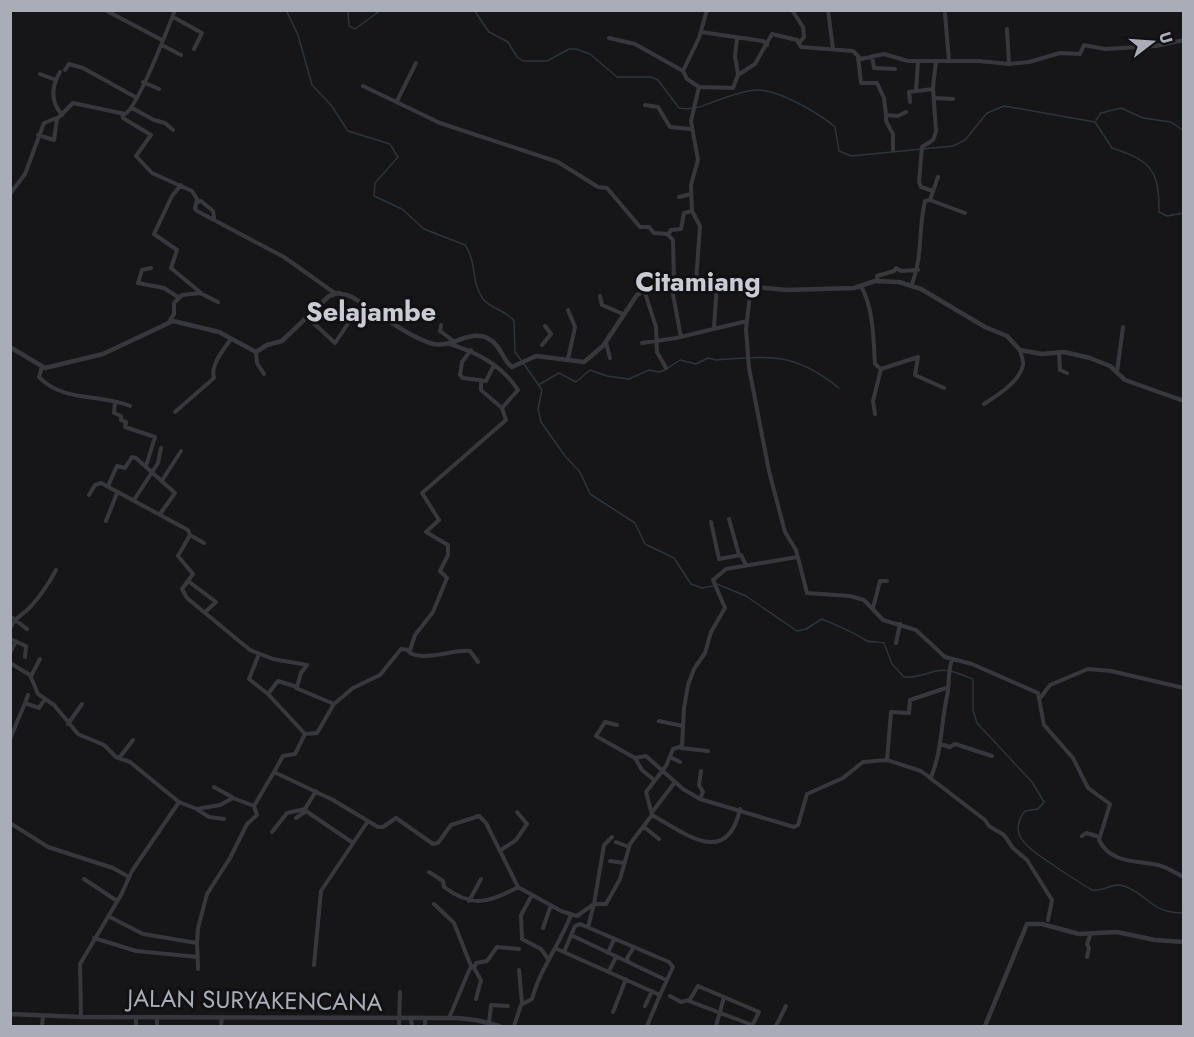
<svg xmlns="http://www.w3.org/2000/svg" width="1194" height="1037" font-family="Jost,sans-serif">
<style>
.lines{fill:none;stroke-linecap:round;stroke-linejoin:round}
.stream{stroke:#2c353c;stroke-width:1.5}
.minor{stroke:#37383d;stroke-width:4}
.tertiary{stroke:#37383d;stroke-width:4.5}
.labels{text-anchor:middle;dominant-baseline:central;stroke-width:6;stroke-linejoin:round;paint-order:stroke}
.street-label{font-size:24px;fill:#a8adb8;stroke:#111113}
.quarter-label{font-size:27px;font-weight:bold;fill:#c9ccd4;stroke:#111113}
</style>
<rect width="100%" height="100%" fill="#161618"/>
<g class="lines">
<path class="stream" d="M286,10L298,35L312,85L331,105L348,131L390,144L398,157L375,183L374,196L402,209L424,229L465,245C477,262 471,283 483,299C491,309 506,310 514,321L515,352L521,360
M348,10L349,26L355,29L381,10
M474,10L489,32L508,42L517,57L523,61H547L569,49H576L590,54L617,77H651L658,80L679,108C697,111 708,103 724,98C735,94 749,89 760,90C781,91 820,114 835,127L839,151L851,156L953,146L965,140L987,113L1004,106L1095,122L1112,148C1153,161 1159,172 1159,212L1167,216L1184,213
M1096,120L1101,113L1121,108L1143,118L1171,122L1184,131
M524,364L542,390L538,409L541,422L565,456L580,472L590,494L635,523L645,544L674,558L691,584L702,588L713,586
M540,384L559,373L576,382L590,370L607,376L629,379L649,370L659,372L665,370L680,360L696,364L708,358L717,360C771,356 794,352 839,388
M717,584L746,596L797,631L806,629L822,619C835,625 854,632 865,640C870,643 878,641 884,643L892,664L904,677C916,678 924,674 936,671C948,668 962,675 973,679V710L977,723L1032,782L1044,802L1038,809L1025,811C1003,839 1039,854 1056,867C1068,875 1080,883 1092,890C1104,892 1112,882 1124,886C1150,895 1149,913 1184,913"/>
<path class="minor" d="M105,10L162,40
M792,10L803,27L804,37L799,43
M828,10L833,49
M945,14L949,61
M173,17L202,33L194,49
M1007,29L1009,64
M701,32L763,41L767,45
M609,38L635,44L683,71
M737,38L735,56L738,74
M162,45L181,55
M872,56L874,68L895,69
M858,57L861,83H877L884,98L886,115
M65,70L69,64L83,68L137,98
M60,72C51,87 50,101 62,115
M40,74L56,80
M143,82L159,89
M363,86L440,123L558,162L598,187L607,188L640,227H649L654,233L667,234L673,240L674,283
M699,87L733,88L738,75L755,64L772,34L797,40L801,47L853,51L861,59L884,54L908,61H979L1009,64L1029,62L1060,53L1080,54L1084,45L1105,49L1156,46L1184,40
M916,91L918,61
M934,98L953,99
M397,101L416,63
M910,102L909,92L933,89
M645,105L658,107L670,127L691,129
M132,108L154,120L165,123L173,130
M122,113L123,118L151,135L136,156L152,173L192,191L197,199L195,209L197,211L284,257L336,294
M38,135L54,140L57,118
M893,150V134L886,121V115L898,116L906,112
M181,185L172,196L154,234L177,250L171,268L201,293
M933,191L921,187L919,182L922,147L933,140L936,132L933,87L936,61
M10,194L25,174L44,123L59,117L73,103L125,114C138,107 168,28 175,10
M679,197L691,194
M930,200L965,213
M197,202L201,201L213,211L214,218
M668,235L671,230L681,229L684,213L692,211
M151,268L142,270L138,283L164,288L178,297
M878,281L877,276L894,271L896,268L901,271L918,270
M696,282L700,226L692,211L691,185L698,160L691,121L699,87L687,79L683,71L699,38L707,10
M671,284L681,337
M751,286L746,329L749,368L769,471L785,532L796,550L807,593L850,596L864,600L883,620L916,630L945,657L972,664L1038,693L1044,725L1073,758L1088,788L1110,804L1099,840C1111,864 1136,860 1158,865C1167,867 1175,873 1184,877
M861,286C874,310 873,337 875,364L881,369L873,401L875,414
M911,286C923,259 918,230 925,201L930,200L938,177
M644,290L656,327L657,352L666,368
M600,296L602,305L623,314
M307,317L335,343L349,322
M169,322L174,314V303L182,295L200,293L218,302
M441,325L440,331L455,342
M714,328L717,283
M606,343L610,358
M642,343L676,338L747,321
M542,345L551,334L545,326
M471,350L462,362L460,375L463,378L486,381L494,365
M256,352L257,363L264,374
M1059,352L1060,370L1067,373
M568,359L575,327L568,310
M42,367L39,377C62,402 101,394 130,406
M881,369L918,357L915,375L944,388
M1117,372L1123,327
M481,380V390L502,408
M115,402L114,413L121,416V420L126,422L125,427L155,437L146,466
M984,404C996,396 1020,382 1023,365C1024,361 1021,355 1020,350
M175,412L214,378C210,365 224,349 231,339
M163,479L181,451
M108,486L117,466L125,468L132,457L136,458L175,493L160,514
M89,495L95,485L101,483L188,530L190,535L178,556L193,574L182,589L187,598L250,650L273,659L307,665L301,673L297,687L278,681L268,694
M134,500L158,463L161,448
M729,519L739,555
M106,521L117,493
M711,522L719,559L741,555L746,565
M190,535L204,543
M188,581L216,602L205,612
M873,608L880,581H887
M10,616L27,629
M10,629C13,618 25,614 32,605C41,595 49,583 56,570
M10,639L26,646L25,657
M896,643L900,624
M408,651C419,663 454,649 470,651L478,662
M10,653L16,641
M259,654L249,679L268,694L305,734L317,733L334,704L353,688L380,675L401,649L410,650L415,635L433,612L447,578L440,571L448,555V545L426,532L439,520L422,493L506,420L502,408L518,390C502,365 477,352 449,344
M10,663L30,675L38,694L54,705L78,734L104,745L116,757L130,762L179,802
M31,676L40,659
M296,688L334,704
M1041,697L1050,685L1088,669L1111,671L1184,688
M25,703L28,695
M659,721L683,726
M68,724L82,704
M617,725L605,722L596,736L635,758L642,770L654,780
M10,739L25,703L39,708L45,699
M940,744L950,747L955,744L992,756
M681,748L708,751
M670,757L680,762
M119,758L133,740
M635,758L646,756L683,789L700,799L794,827L798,825L807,794L843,778L863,762L887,760L921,771L985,820L989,826L1004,835L1013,848L1027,860L1052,900L1048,920
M887,760L891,712L909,713L910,700L946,688
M274,772L283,756L295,754L305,734
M931,777C942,751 941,723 947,696C950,684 947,675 952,659
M214,787L232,797
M700,799L703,792L699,785L701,771
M198,810L209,817L224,819
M653,811L675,782
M652,815C686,834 727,868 740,809
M296,818L306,811L353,843
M10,823L48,847L113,868L129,877
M644,827L659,839
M272,832L287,813L305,809L316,791
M1082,836L1086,833L1100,837
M616,842L629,847
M501,850L516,840L527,824L517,812
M610,861L624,863
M429,872L443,881L444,887C472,908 489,903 518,887
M84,879L117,901
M532,895L521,915L522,939L541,949L549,960
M469,901L481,879
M434,904L454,923L471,966L449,1018
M108,916L143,934L197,943L198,969
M588,927L594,904L604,845L612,837
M543,928L551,905
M571,935L666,980
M94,938L136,951L198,957
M197,943L198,928L207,894L230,858L247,824L257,815L254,806
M557,949L660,995L673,967L669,962L580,924L575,926L564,952
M608,953L614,939
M1087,957L1089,948L1087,944L1091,933
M628,962L627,958L634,947
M314,965L321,891L368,821
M471,966L474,968L476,963L487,961L497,947L519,949
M474,968L481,980L476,999
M519,970L522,1004
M609,971L616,957
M670,996L681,1002L689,1000
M724,997L698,986L689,1001L752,1025
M645,1006L652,991
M613,1012L626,979
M81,1017L80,964L121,895L132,871L179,802L197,809L220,805L233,798L254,806L274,772L333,800L378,827H383L396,818L433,844L438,843L451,825L479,816L486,823L518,887L561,911L577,916L594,904H606L620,879L630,844L652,815L646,792L666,766L673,749L682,746L684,708L688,685L694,669L705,653L711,632L725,608L713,580L726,569L797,557
M157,1017V1026
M425,1018V1026
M411,1020L412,1026
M489,1024L491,1005L508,1006
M42,1026L43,1016
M136,1026V1017
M221,1026L222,1017
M399,1026L400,992
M514,1026L521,1005L532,999C540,969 560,944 571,915
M647,1026L660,995
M716,1026L724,997L759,1012L752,1026
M776,1026L786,1006"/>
<path class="tertiary" d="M10,347L45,368L103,354L173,321L219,332L256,352L267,345L282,341L329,296L338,293L350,296C376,310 401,333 430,343C451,350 469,328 489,339C501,345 502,360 512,367L536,356L584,362L603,346L637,295L653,285L702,282L787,290L854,288L875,281L899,282L921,289L985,327L1007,336L1020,350L1042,354L1064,352L1090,358L1110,366L1125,380L1184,401
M10,1014L81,1017L457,1018L476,1020L499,1026
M985,1026L1027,924H1042L1079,934L1117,932L1155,940L1184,942"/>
</g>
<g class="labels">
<g class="street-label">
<text transform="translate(255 1000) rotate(1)">JALAN SURYAKENCANA</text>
</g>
<g class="quarter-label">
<text x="698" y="281">Citamiang</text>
<text x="371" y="311">Selajambe</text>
</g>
</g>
<rect width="1194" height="1037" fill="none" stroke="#a8adb8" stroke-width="24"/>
<g transform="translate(1152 42) rotate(73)" stroke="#111113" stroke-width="4.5" paint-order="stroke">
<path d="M0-4.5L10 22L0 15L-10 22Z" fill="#a8adb8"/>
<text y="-9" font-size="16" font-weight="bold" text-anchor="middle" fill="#a8adb8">U</text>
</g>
</svg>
